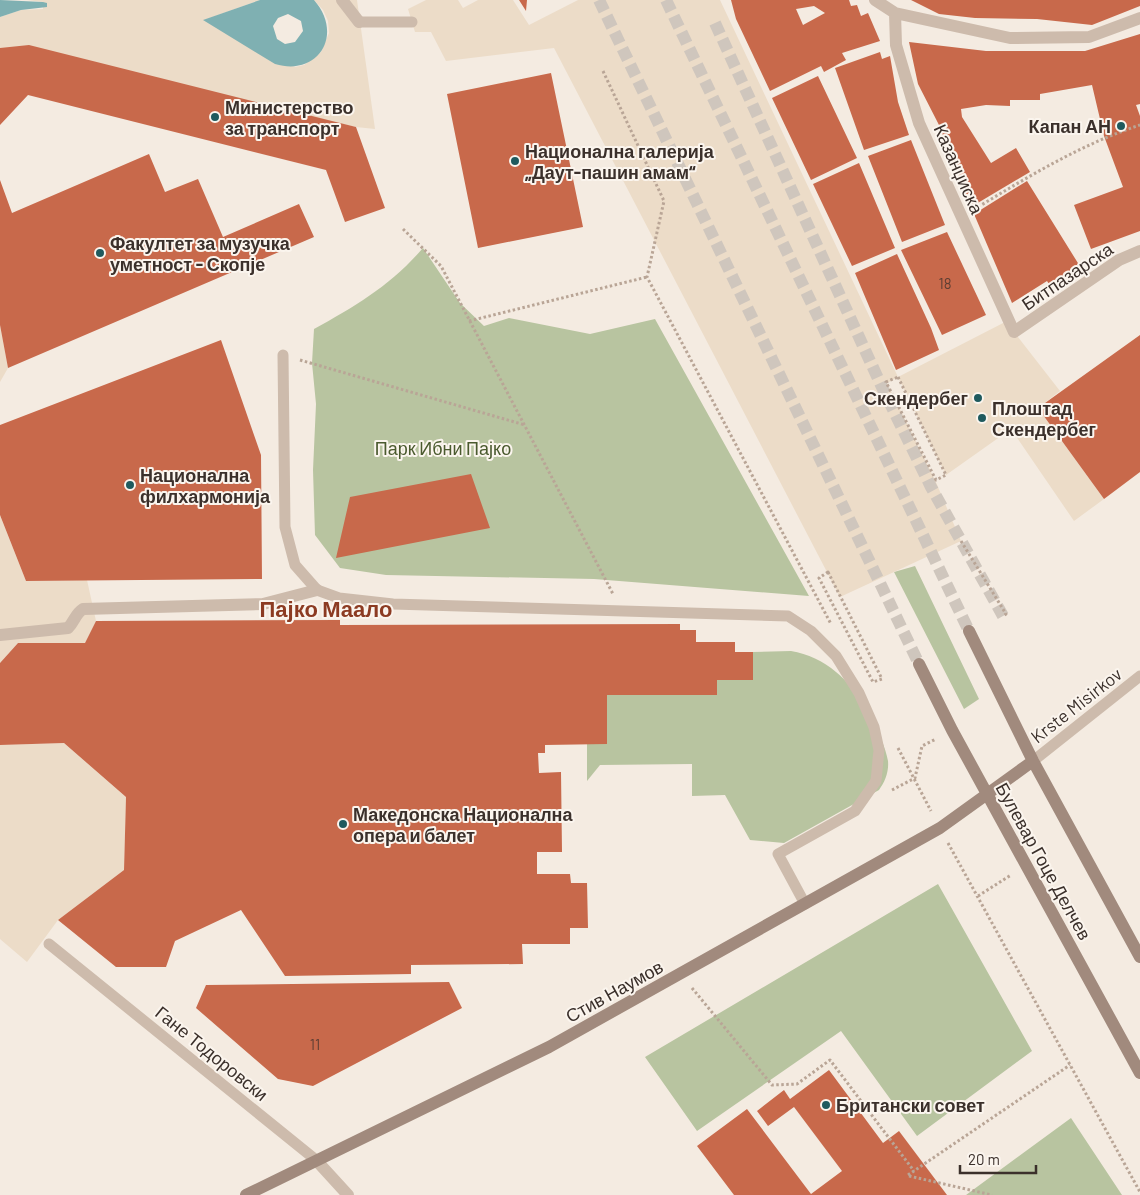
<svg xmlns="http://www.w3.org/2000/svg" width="1140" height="1195" font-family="Barlow,sans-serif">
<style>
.green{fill:#b8c4a0}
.plaza{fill:#ecdcc8}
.water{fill:#7fb0b2;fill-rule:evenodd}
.building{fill:#c8694b;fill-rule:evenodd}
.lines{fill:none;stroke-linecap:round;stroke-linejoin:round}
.street-tunnel{stroke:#cfc6bd;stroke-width:12;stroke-dasharray:12 6;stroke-linecap:butt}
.secondary-tunnel{stroke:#cfc6bd;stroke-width:12;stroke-dasharray:12 6;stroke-linecap:butt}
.path{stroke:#b9a596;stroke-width:3;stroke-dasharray:2.5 2.5;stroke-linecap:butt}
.lane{stroke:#cdbbac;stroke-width:11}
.street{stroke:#cdbbac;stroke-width:12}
.secondary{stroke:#a18a7d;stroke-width:12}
.poi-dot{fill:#1f5a5e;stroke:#fbf5ee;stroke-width:2}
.labels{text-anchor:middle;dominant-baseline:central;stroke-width:4;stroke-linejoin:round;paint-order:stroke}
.number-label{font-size:15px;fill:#5e3e33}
.poi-label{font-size:18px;font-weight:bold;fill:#3b302b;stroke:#fbf5ee;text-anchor:start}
.street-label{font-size:18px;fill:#3b302b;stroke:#fbf5ee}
.park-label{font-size:18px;fill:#4a5a2e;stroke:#fbf5ee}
.district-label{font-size:22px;font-weight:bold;fill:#8c3b22;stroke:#fbf5ee}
</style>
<rect width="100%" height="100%" fill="#f4ebe1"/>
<path class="green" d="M423,248L460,303L484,326L509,318L590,334L655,319L809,596L594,579L386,575L340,568L315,535L313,470L316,404L312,363L314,329C356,306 391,285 423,248Z
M915,566L979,699L964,709L894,572Z
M791,651C808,654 823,661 836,672C856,687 884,736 888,761C889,772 885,782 879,790L784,843L750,840L725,795L692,796V764L600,765L587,781V744H607V695H717V680H753V652Z
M938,884L1032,1051L917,1136L841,1031L697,1131L645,1057Z
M1071,1118L1122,1195H966Z"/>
<path class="plaza" d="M27,0H260L204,20L295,67L304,65L321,52L329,33L328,21L323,10L314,0H357L375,129L356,127L0,48V17L21,10L43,9V2Z
M426,0H458L463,8L478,0H513L529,25L578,0H720L898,377L1009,320L1014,332L1060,391L1038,408L1104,499L1074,521L1011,429L946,475L898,377L887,383L935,480L961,541L840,597L554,48L446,61L431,32H415L408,9Z
M0,325L8,368L0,382Z
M0,515L26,581L87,580L96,621L85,643H18L0,663Z
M64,743L126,797L124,870L58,920L27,962L0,939V745Z"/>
<path class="water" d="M0,0L43,2L47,3V7L21,10L0,17Z
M260,0H314C344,34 319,77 275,64L203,20ZM288,14L301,21L303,31L295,42L285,44L277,39L273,26L278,18Z"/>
<path class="building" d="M519,0H527L526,11Z
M731,0H849L851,6L857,5L861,16L868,13L880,41L842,53L846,60L824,72L821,66L770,91L736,19ZM814,6L825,13L803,25L796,9Z
M911,0H1140V6L1092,25L1037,19L975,18L939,14Z
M1140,34V104L1136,105L1140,116V231L1091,249L1074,205L1123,187L1104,136L1092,85L1040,94V100H1010V106L986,105L961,109L962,117L991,163L1016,148L1030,172L971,207L939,125L918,84L909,42L986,51H1085Z
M29,45L356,127L385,208L345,222L326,170L28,95L0,125V48Z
M880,52L882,59L890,56L898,102L909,135L864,150L835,68Z
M551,73L583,227L478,248L447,94Z
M818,76L857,158L811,180L772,98Z
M911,140L945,225L902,242L868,156Z
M149,154L165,192L198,179L223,237L299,204L314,237L8,368L0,325V180L12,213Z
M859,163L895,248L852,266L813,184Z
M1027,181L1081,268L1051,287L1047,281L1012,303L974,214Z
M947,232L986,315L942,335L901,250Z
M897,254L931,328L939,350L896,370L855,273Z
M1140,335V472L1104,499L1038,408Z
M221,340L261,455L262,579L26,581L0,515V425Z
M471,474L490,528L336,558L350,497Z
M340,620V625L680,624V630H696V642H735V652H753V680H717V695H607V744L545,745V753H538L539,773L561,772L562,852H537V874H570L571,883H587L588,928H570V944H522L523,964L411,965V974L285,976L241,910L175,941L166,967H116L58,920L124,870L126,797L64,743L0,745V663L18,643H85L96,621Z
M449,982L462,1008L313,1086L278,1079L196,1008L206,985Z
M829,1070L883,1143L899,1131L947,1195H734L697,1146L747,1109L811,1194L842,1171L794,1107L768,1126L757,1111L784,1090L790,1099Z"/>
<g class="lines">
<path class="street-tunnel" d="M715,23L881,385L931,487L1003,616"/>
<path class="secondary-tunnel" d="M599,0L919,664
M666,0L969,631"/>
<path class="path" d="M603,71L664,201L647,277L831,624
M978,207C1031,175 1082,144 1140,125
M403,229L441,266L613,594
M469,321L647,277
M300,360L525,425
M898,377L946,475L936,480L886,382Z
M961,541L1006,614L1003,616
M828,572L882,679L873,682L819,578Z
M898,748L931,811
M892,790L915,778L922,746L936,739
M948,843L1140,1192
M978,896L1011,875
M692,988L772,1085L797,1084L830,1060L914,1171
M908,1175L1070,1065
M909,1176L992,1195"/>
<path class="lane" d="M359,22H412
M283,355L285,527L295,565L317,590L339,598L393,604L788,616L811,631L836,656L859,693L874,727L879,750L876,781L855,811L778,854L805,904
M1033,761L1140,676
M49,944L316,1160"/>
<path class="street" d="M342,0L359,22
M875,0L895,13L1010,38L1089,37L1140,18
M895,13L896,45L919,123L1014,332L1119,260L1140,251
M0,635L68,628C75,621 75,614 83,609L263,604L317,590
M316,1160L348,1195"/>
<path class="secondary" d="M969,631L1033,761L1140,957
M919,664L952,730L1140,1073
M246,1195L549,1047L940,828L1033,761"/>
</g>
<g class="poi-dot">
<circle cx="215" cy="117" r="5"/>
<circle cx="1121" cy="126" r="5"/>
<circle cx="515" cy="161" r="5"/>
<circle cx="100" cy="253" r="5"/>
<circle cx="978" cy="398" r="5"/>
<circle cx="982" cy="418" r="5"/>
<circle cx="130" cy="485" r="5"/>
<circle cx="343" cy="824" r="5"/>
<circle cx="826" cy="1105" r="5"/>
</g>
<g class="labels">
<g class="number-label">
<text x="945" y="283">18</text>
<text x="315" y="1044">11</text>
</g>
<g class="poi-label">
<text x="225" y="107">Министерство<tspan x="225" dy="21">за транспорт</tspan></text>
<text x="1111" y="126" text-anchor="end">Капан АН</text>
<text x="525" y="151">Национална галерија<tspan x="525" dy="21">„Даут-пашин амам“</tspan></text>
<text x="110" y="243">Факултет за музучка<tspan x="110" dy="21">уметност - Скопје</tspan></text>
<text x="968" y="398" text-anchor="end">Скендербег</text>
<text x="992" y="408">Плоштад<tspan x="992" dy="21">Скендербег</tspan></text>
<text x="140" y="475">Национална<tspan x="140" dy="21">филхармонија</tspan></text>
<text x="353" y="814">Македонска Национална<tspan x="353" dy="21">опера и балет</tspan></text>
<text x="836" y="1105">Британски совет</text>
</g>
<g class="street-label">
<text transform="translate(959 169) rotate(66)">Казанџиска</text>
<text transform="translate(1067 276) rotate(-34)">Битпазарска</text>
<text transform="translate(1076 705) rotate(-38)">Krste Misirkov</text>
<text transform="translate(1044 861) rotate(61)">Булевар Гоце Делчев</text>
<text transform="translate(614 991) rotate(-29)">Стив Наумов</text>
<text transform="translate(212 1053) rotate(39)">Гане Тодоровски</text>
</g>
<g class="park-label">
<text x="443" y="448">Парк Ибни Пајко</text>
</g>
<g class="district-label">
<text x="326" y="608">Пајко Маало</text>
</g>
</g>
<path d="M960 1165v8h76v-8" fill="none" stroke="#3b302b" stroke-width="2.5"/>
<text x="968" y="1165" font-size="15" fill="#3b302b" stroke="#fbf5ee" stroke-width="4" paint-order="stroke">20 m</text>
</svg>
